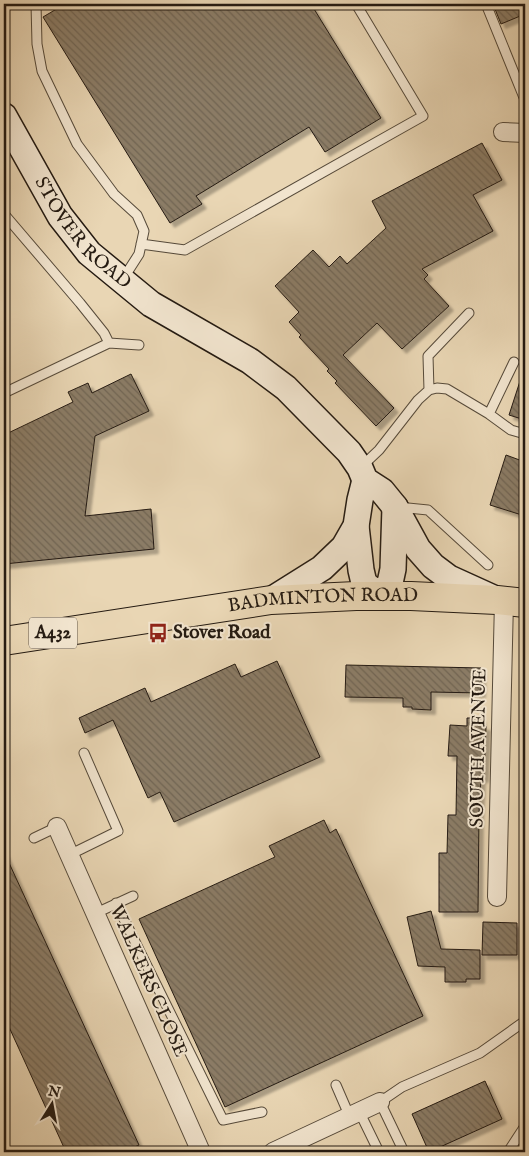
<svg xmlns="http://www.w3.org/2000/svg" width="529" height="1156" font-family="'IM FELL English',serif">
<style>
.building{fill:url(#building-back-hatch);stroke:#251b12;filter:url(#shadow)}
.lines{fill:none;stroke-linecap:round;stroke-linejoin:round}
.lane-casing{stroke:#564a3a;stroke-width:11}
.street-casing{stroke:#564a3a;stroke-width:20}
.secondary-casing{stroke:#251b12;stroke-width:28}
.primary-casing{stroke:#251b12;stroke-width:30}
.lane{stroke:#f1e4ce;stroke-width:9}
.street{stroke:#f1e4ce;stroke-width:18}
.secondary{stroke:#f1e4ce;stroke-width:25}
.primary{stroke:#e9d6b4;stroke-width:28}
.labels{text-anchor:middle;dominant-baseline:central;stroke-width:4;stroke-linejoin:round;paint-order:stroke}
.shield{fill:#f1e4ce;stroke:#62574a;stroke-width:1}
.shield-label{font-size:18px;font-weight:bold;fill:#251b12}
.street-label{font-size:19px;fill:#251b12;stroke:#f1e4ce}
.poi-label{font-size:19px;font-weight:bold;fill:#251b12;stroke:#f1e4ce;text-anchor:start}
</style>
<defs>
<pattern id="building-back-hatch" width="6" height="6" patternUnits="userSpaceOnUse" patternTransform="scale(1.25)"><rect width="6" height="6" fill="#8b7c66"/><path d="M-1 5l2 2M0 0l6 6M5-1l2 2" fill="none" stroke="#716553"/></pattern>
<filter id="shadow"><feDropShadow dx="4.5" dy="4.5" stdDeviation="1" flood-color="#0004"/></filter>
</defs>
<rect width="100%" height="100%" fill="#e9d6b4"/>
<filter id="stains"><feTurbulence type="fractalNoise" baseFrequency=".004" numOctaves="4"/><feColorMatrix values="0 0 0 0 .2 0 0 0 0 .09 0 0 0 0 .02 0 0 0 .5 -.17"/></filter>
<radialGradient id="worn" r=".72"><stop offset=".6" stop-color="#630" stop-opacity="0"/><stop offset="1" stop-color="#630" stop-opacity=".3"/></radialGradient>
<path class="building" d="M65,4H311L381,118L325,152L309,127L196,196L202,204L170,223L43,17Z
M493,4H525V14L501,24Z
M482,143L502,180L473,195L493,231L422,269L428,275L424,279L449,306L402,349L377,323L343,355L394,408L376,426L335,383L337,381L327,371L329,369L299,337L301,335L289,322L299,312L275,286L313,250L329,267L340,256L347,264L386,228L372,201Z
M131,374L149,411L95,436L85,516L151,509L154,549L4,564V435L73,402L68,392L88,383L92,393Z
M522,375L525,376V420L509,415Z
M506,455L525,462V472L520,489L525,491V516L490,505Z
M277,661L320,757L174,822L160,792L148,798L113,720L85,733L79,718L145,688L151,702L235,664L241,677Z
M346,665L481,668V693L431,692V710L412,709V707H403V698L345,697Z
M467,718H481V726H486L484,778H481L479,813L478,912H439V853H447L448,815H456L457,756H448L450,725L467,726Z
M324,820L330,833L336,829L423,1016L225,1107L139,919L275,857L269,846Z
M4,852L139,1145L124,1152H66L4,1016Z
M431,911L441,949L480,950V979H466V982H445V967L418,966L407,917Z
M483,922L517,923V955H482Z
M485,1081L502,1119L429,1152L412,1114Z"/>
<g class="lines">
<defs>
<path id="lane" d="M36,4L37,44L42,71L77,144L114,194L137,215L144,231L139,254L123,279
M486,4L525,100
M4,214L80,303L104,333L109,343L4,393
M141,244L185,250L423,116L356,4
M109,343L139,345
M429,390L428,356L469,313
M489,414L514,362
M360,468L379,450L418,400L429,390L437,388L447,389L489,414L511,430L525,434
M398,507L428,510L488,565
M34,838L57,827
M69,855L118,831L84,753
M116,903L223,1120L262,1112
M94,914L133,896
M336,1085L349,1115
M359,1111L379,1152
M404,1152L380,1102L402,1087L480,1053L525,1021
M508,1152L525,1126"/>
<path id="street" d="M503,132L525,133
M57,827L201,1152
M497,897L504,601
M273,1152L380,1102"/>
<g id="secondary">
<path id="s1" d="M4,116L60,216L89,253L151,304L250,361L286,388L349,452L360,468L365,480L382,491L395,507L418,549L433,566L449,578L493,598"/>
<path d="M356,526L361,570L364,583L379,596L390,583L393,569L395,507"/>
<path d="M271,600L322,568L344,547L356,526L360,500L365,480"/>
</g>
<g id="primary">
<path id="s2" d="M4,641L271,600L356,596H411L497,600L525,603"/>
</g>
</defs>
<use href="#lane" class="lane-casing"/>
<use href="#street" class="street-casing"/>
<use href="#secondary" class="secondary-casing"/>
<use href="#primary" class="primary-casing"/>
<use href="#lane" class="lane"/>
<use href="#street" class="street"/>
<use href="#secondary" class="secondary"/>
<use href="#primary" class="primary"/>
</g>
<defs>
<symbol id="bus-bare" viewBox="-9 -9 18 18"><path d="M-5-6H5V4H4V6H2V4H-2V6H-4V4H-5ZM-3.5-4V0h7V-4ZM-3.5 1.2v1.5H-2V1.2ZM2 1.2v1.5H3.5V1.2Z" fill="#8f2418" stroke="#f1e4ce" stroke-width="2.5" paint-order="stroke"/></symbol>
</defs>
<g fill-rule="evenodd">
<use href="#bus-bare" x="144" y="619" width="28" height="28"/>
</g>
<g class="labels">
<rect class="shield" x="29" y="617.5" width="48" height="31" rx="4"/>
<g class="shield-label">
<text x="53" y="633">A432</text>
</g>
<g class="street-label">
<text stroke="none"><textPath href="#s1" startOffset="142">STOVER ROAD</textPath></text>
<text stroke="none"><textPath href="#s2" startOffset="322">BADMINTON ROAD</textPath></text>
<text transform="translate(479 748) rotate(-89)">SOUTH AVENUE</text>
<text transform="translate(148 981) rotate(66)">WALKERS CLOSE</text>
</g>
<g class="poi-label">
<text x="173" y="633">Stover Road</text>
</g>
</g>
<rect width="529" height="1156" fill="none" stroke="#e9d6b4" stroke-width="20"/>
<rect x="5" y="5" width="519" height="1146" fill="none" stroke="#251b12" stroke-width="2.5"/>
<rect x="10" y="10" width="509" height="1136" fill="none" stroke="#251b12"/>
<g transform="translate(52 1104) rotate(11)" stroke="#f1e4ce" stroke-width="4" paint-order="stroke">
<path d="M0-4L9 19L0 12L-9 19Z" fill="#251b12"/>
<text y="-8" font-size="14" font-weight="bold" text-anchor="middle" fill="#251b12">N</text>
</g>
<rect width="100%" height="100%" filter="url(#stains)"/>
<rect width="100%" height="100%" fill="url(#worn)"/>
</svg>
